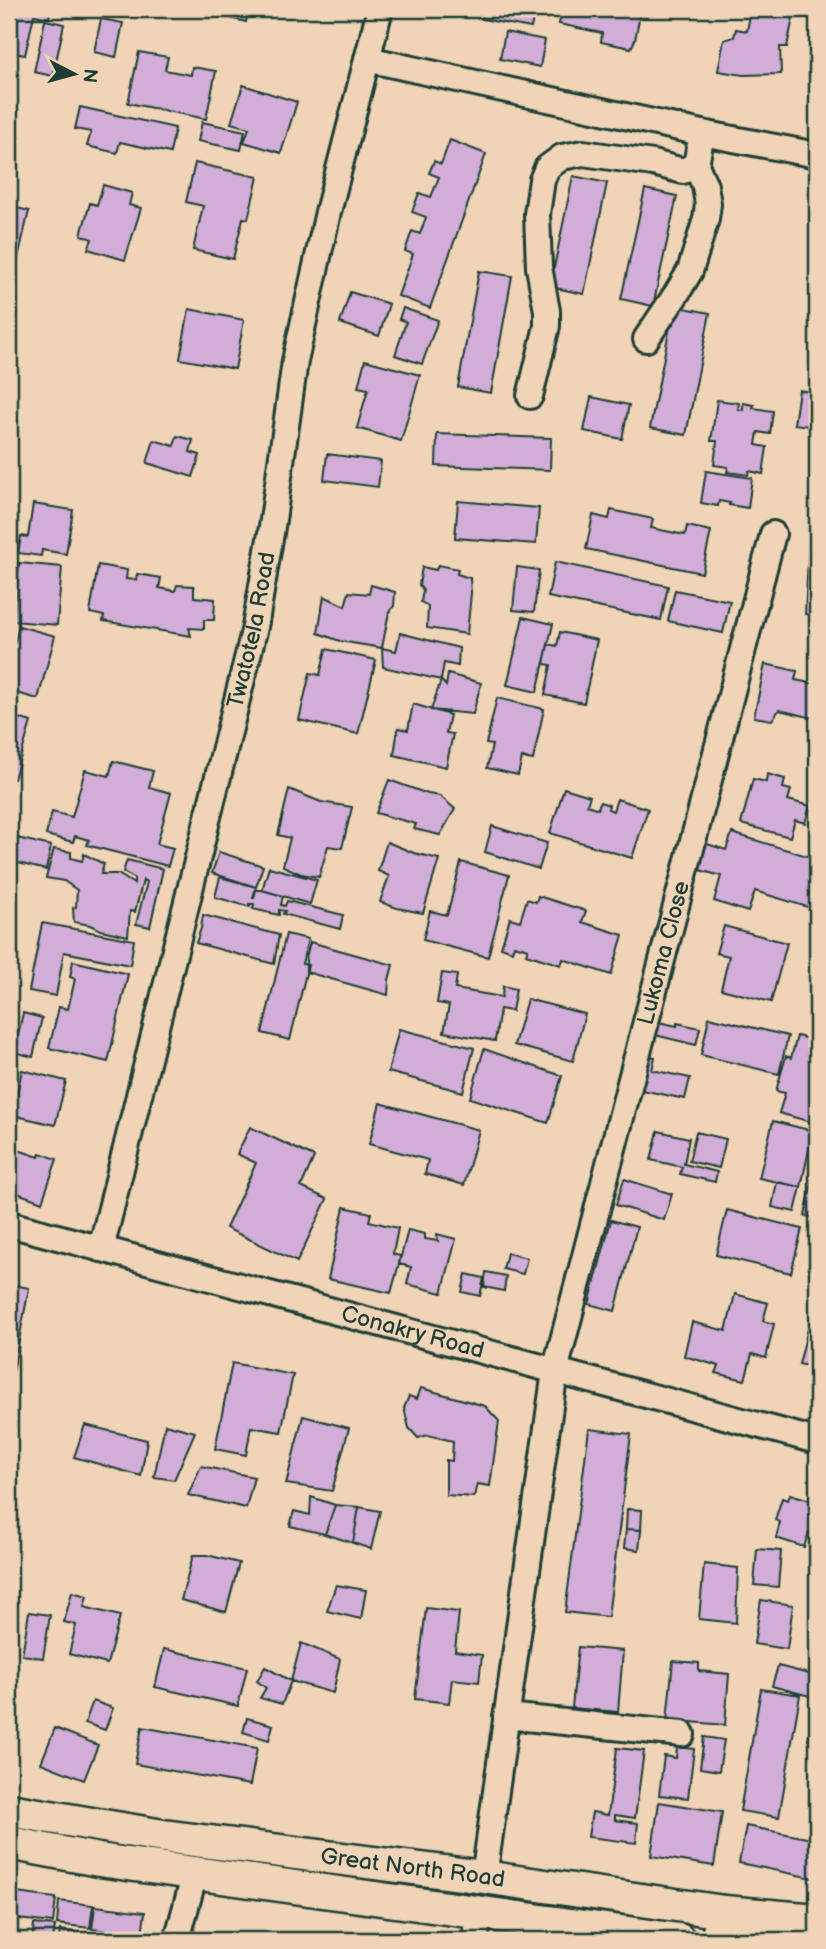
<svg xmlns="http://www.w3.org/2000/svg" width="826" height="1949" font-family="'Balsamiq Sans',sans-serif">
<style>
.building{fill:#d1add7;stroke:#1f3d34;stroke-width:2}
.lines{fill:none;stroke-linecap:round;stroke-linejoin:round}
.minor-casing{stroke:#1f3d34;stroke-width:30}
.major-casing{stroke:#1f3d34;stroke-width:37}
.minor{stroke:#f0d4b7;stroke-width:24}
.major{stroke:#f0d4b7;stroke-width:32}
.labels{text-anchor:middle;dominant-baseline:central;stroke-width:6;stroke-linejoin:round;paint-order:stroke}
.street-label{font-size:23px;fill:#1f3d34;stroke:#f0d4b7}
</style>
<rect width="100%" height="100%" fill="#f0d4b7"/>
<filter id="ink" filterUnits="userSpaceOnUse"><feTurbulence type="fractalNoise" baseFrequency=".0143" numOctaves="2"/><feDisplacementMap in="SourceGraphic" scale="14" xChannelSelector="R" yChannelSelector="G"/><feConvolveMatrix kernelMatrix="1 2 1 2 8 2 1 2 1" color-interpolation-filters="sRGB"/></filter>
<g filter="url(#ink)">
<path class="building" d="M9,9H51L49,18L34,15L25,55L9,52Z
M227,9H249L246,22L225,17Z
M484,9H535L531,28L482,19Z
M562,9H641L635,40L631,48L601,42L602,33L559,24Z
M729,9H787L785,16L793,18L787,47H780L781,74L743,75L718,71L724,40L734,37L736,29L747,31L750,15L728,10Z
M101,19L123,23L116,57L94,52Z
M45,20L64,24L53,76L34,72Z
M505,32L545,40L540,67L500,59Z
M139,52L168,57L165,70L191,75L192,67L216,71L206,119L128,103Z
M243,85L297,102L281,153L244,142L249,128L231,123Z
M80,107L175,128L170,153L120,142L117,153L87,146L91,132L75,129Z
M202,122L245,131L241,150L198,141Z
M450,140L486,154L430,308L398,296L413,254L405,251L412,231L420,234L426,217L412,212L419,193L431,197L439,177L429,173L434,161L441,164Z
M195,163L258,177L248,219L243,218L233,259L193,250L203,206L186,202Z
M573,176L607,183L584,294L550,287Z
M103,185L132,193L129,205L141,208L125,260L88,249L92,239L81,235L90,203L97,205Z
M645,189L677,196L653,306L621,299Z
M9,206L29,211L10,292H9Z
M479,271L512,276L491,393L458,387Z
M350,292L389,304L379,336L340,323Z
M674,306L710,313L686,435L650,428Z
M403,308L438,320L422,364L395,355L406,322L399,319Z
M189,309L244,320L235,369L180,359Z
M365,360L420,375L401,441L357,428L368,389L358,387Z
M799,390L817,393L816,427L794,424Z
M591,397L629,405L622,439L584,431Z
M717,400L739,403L738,409L743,410V403L754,405L753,408L773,411L770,434L758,432L756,445L767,447L763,474L749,471L748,475L727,472L728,467L714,465L717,441H711Z
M437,434L551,438L550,470L436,466Z
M177,436L193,440L190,452L200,455L193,477L147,463L154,440L174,446Z
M327,454L381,461L378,487L324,480Z
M706,471L752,478L748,508L729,505L730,503L719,501L718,506L701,503Z
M458,501L539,508L536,544L455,538Z
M33,504L73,510L66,554L42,550L41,556L18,553L21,536L28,537Z
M611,510L653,519L651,528L685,535L687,526L711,531L702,573L586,549L593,515L609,519Z
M809,542L817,543V615L805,614Z
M555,562L668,586L661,620L548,597Z
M19,563L62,567L57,625L14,621Z
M98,565L127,570L126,579L136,580L137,574L161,578L159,588L175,591L177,585L194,586V597L215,599L214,620H204V629L189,628L191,636L103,621L104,616L90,613Z
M438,565L458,569L457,574L470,578L471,593L467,634L427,628L428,606L421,602L423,590L419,585L422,567L436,570Z
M517,567L539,570L534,612L513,610Z
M371,585L395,592L394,606L389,612L382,648L340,641L318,633L324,596L345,606L349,592L369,594Z
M675,590L730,601L723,633L668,621Z
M523,617L553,624L537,692L507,685Z
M19,626L55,636L38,699L9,691V664Z
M560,632L597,640L584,703L545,695L551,665L544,664L548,644L557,646Z
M400,633L459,648L458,666L444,663L441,680L383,667L382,648L396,651Z
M326,649L376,660L358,734L299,720L310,673L320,675Z
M765,664L797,671L795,680L816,684L817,680V719L779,710L772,720L754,717Z
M448,674L481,683L473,714L431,710L441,680L446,686Z
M497,698L544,709L533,760L522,758L518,775L487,768L492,745L486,744Z
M413,704L450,715L446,733L453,734L446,767L394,755L398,728L408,730Z
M9,715L31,722L14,779L9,778Z
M113,761L153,771L149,787L171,793L157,844L173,848L168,866L87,845L89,840L75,836L73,842L46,835L52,812L72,817L85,770L109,776Z
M767,774L785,779L783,788L791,790L788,800L810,806L805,823L795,820L790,837L741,824L753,779L766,782Z
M389,780L428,794L440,796L455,809L440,835L414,829L416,824L376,813Z
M564,788L590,796L587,805L598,809L600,802L609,805L608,809L613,811L617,799L648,809L632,858L550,833Z
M289,789L321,802L352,807L342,848L328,846L319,877L301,874L283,866L290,838L278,835Z
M492,826L547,843L539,869L485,852Z
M732,833L817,859V910L755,891L748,912L714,901L721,876L696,869L704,843L726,850Z
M9,836L51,846L46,870L10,861L9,868Z
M387,842L414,853L439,859L423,913L397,908L380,902L389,876L378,871Z
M54,849L71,852V858L82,861L84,854L104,864L101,874H118L134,884V878L123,872L127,860L163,869L150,927L136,924L147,882L143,880L135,912L130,911L128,936L101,930L90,925L74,922L73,908L76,907L77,890L64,881L46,878Z
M219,852L263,866L256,887L212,873Z
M461,862L509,875L488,957L423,940L430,911L447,915Z
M269,867L317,880L310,904L262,890Z
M220,877L256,887L253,898H254L256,890H262L283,896L281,905L285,906L287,901L343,915L340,929L283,914L285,911L279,910V915L253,909L254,904H249L250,907L215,897Z
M538,896L586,911L582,922L623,935L611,975L563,959L561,965L526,954L528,949L514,945L512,951L501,947L510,918L520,921L527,899L536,902Z
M203,915L279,935L274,964L196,943L201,928Z
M42,923L134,940L130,965L64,952L56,996L29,991Z
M724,926L787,943L771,1002L721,989L729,956L716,953Z
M286,934L308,939L302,964L308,965L290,1040L262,1033Z
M310,942L393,965L389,980L388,995L306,972V957Z
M73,961L128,974L108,1062L49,1048L59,1007L68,1009L75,979L70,977Z
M442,973L457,975L455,989L502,997L503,986L516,989L512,1011L500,1009L495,1041L444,1032L449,1005L437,1003Z
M527,999L585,1014L573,1061L514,1045Z
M23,1013L42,1018L33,1057L14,1052Z
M709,1017L788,1036L779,1074L701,1055Z
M658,1022L677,1026V1023L700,1028L696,1045L655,1035Z
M399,1029L474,1048L463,1092L388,1072Z
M797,1036L817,1041V1099L811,1122L779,1113L785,1093L776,1091L786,1056L791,1058Z
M484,1049L562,1076L548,1123L470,1098Z
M644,1055L655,1057L652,1070L690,1078L685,1099L637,1089Z
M22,1070L66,1081L55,1125L12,1115Z
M380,1103L479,1130L464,1185L425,1174L428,1160L369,1144Z
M773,1121L813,1131L801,1187L759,1178Z
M250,1127L314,1157L301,1187L327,1199L297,1262L226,1228L256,1163L237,1154Z
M658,1131L689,1138L684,1164L717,1172L715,1182L680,1174L682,1167L651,1160Z
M696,1132L726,1139L719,1168L689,1161Z
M9,1147L39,1157L40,1153L57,1159L42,1202L9,1190Z
M817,1157V1218L805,1216Z
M624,1179L672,1194L664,1220L616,1205Z
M777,1182L801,1187L795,1212L772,1207Z
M344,1207L371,1213L369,1221L398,1228L393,1254L400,1256L399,1264L391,1293L328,1279Z
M727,1210L802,1229L791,1273L716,1255Z
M611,1220L637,1227L615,1311L589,1304Z
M408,1230L425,1234V1239L438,1241L437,1234L456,1239L442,1293L407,1284L411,1267L399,1264Z
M507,1253L527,1258L523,1274L503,1269Z
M486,1272L506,1276L504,1291L484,1287Z
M466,1274L484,1278L480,1296L462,1292Z
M9,1284L29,1288L9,1393Z
M817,1293V1368L799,1364Z
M735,1294L768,1303L763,1321L774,1324L766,1358L752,1354L745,1380L716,1373L719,1366L684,1356L692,1322L726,1331Z
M232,1363L293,1375L281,1432L251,1427L246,1455L215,1449Z
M421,1388L485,1406L499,1421L490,1486L477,1484L474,1497L446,1495V1460L452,1461L453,1441L428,1435L418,1438L409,1428L404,1408L409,1396L417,1399Z
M303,1416L349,1428L332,1491L286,1484Z
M165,1424L195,1432L174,1480L154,1477Z
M85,1425L147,1440L141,1476L74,1457Z
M589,1429L631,1434L608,1617L565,1612Z
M201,1466L254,1477L246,1508L188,1495Z
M790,1494L817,1502V1535L809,1532L804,1547L776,1538L780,1522L775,1520L782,1498L788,1500Z
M311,1497L335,1505L325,1534L290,1526L294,1511L310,1515Z
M335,1505L359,1507L353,1543L325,1534Z
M359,1507L380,1511L371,1549L353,1543Z
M627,1509L642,1510L641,1530L626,1529Z
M626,1529L641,1530L639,1550L624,1548Z
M757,1549L781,1551L778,1587L754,1585Z
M193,1555H207L239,1563L226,1612L181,1600Z
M704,1564L738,1568L736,1623L699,1619Z
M336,1585L366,1590L361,1619L327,1611Z
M72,1592L87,1596L84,1607L120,1616L107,1664L69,1654L76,1625L64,1622Z
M761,1600L793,1605L787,1649L754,1644Z
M426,1608L459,1612L455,1651L482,1655L479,1682L452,1679L449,1703L415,1699Z
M29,1612L50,1615L43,1658L22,1655Z
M301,1643L340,1659L333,1693L291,1681Z
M578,1647L623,1651L618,1712L572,1708Z
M164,1649L247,1668L238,1706L155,1687Z
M673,1661L699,1663V1671L729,1674L725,1725L667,1720Z
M778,1666L817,1676V1698L772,1686Z
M265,1667L291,1681L282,1704L260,1698L266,1688L257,1681Z
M761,1689L800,1695L779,1817L740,1811Z
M93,1701L113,1708L105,1730L85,1723Z
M817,1706V1743L808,1740Z
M247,1718L273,1725L269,1740L243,1732Z
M142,1727L257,1748L250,1785L135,1764Z
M55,1728L98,1745L84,1780L41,1763Z
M704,1737L724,1740L719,1771L700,1768Z
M677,1747L694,1749L688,1798L659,1795L664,1756L676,1758Z
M617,1748L644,1751L635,1818L615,1815V1820L638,1823L636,1843L588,1837L592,1812L608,1815Z
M659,1802L722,1812L714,1866L651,1856Z
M746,1826L817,1840V1879L739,1863Z
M9,1892L56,1898L53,1923L9,1918Z
M59,1901L93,1905L90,1928L57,1924Z
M95,1906L145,1912L142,1935L92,1929Z
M34,1924L55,1926L53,1940H32Z
M60,1930L104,1936V1940H59Z"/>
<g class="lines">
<defs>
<g id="minor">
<path d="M367,59L702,133L817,155"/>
<path d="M646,339L677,293L690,271L706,219L708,204L705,186L696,165"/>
<path d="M530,396L547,326V311L539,267L537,214L542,180L547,168L562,157L583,153L653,163L683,171L696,165L702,133"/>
<path id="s1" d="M9,1224L817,1441"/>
<path id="s2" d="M101,1249L255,627L272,527L295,361L328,212L380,9"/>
<path d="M506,1716L682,1734"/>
<path id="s3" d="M484,1877L555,1371L773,534"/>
<path d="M177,1940L195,1873"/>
<path d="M475,1940L480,1912"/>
</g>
<g id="major">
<path id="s4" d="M9,1810L163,1836L484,1877L724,1912L817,1920"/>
<path d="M9,1843L99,1860L679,1940"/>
<path d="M717,1940L724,1912"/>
</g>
</defs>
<use href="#minor" class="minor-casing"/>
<use href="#major" class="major-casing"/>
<use href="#minor" class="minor"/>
<use href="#major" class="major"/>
</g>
</g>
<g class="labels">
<g class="street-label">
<text stroke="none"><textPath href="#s2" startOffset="637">Twatotela Road</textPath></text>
<text stroke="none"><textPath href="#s3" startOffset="943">Lukoma Close</textPath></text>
<text stroke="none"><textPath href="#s1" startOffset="418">Conakry Road</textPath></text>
<text stroke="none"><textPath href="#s4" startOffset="408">Great North Road</textPath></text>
</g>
</g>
<rect width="826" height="1949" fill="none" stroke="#f0d4b7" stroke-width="35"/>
<rect x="18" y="18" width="791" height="1914" fill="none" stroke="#1f3d34" stroke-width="2.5" filter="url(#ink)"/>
<g transform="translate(74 74) rotate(96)" stroke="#f0d4b7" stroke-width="5" paint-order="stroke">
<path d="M0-5L12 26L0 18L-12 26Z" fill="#1f3d34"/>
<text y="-10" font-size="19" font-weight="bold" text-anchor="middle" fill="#1f3d34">N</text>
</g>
</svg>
